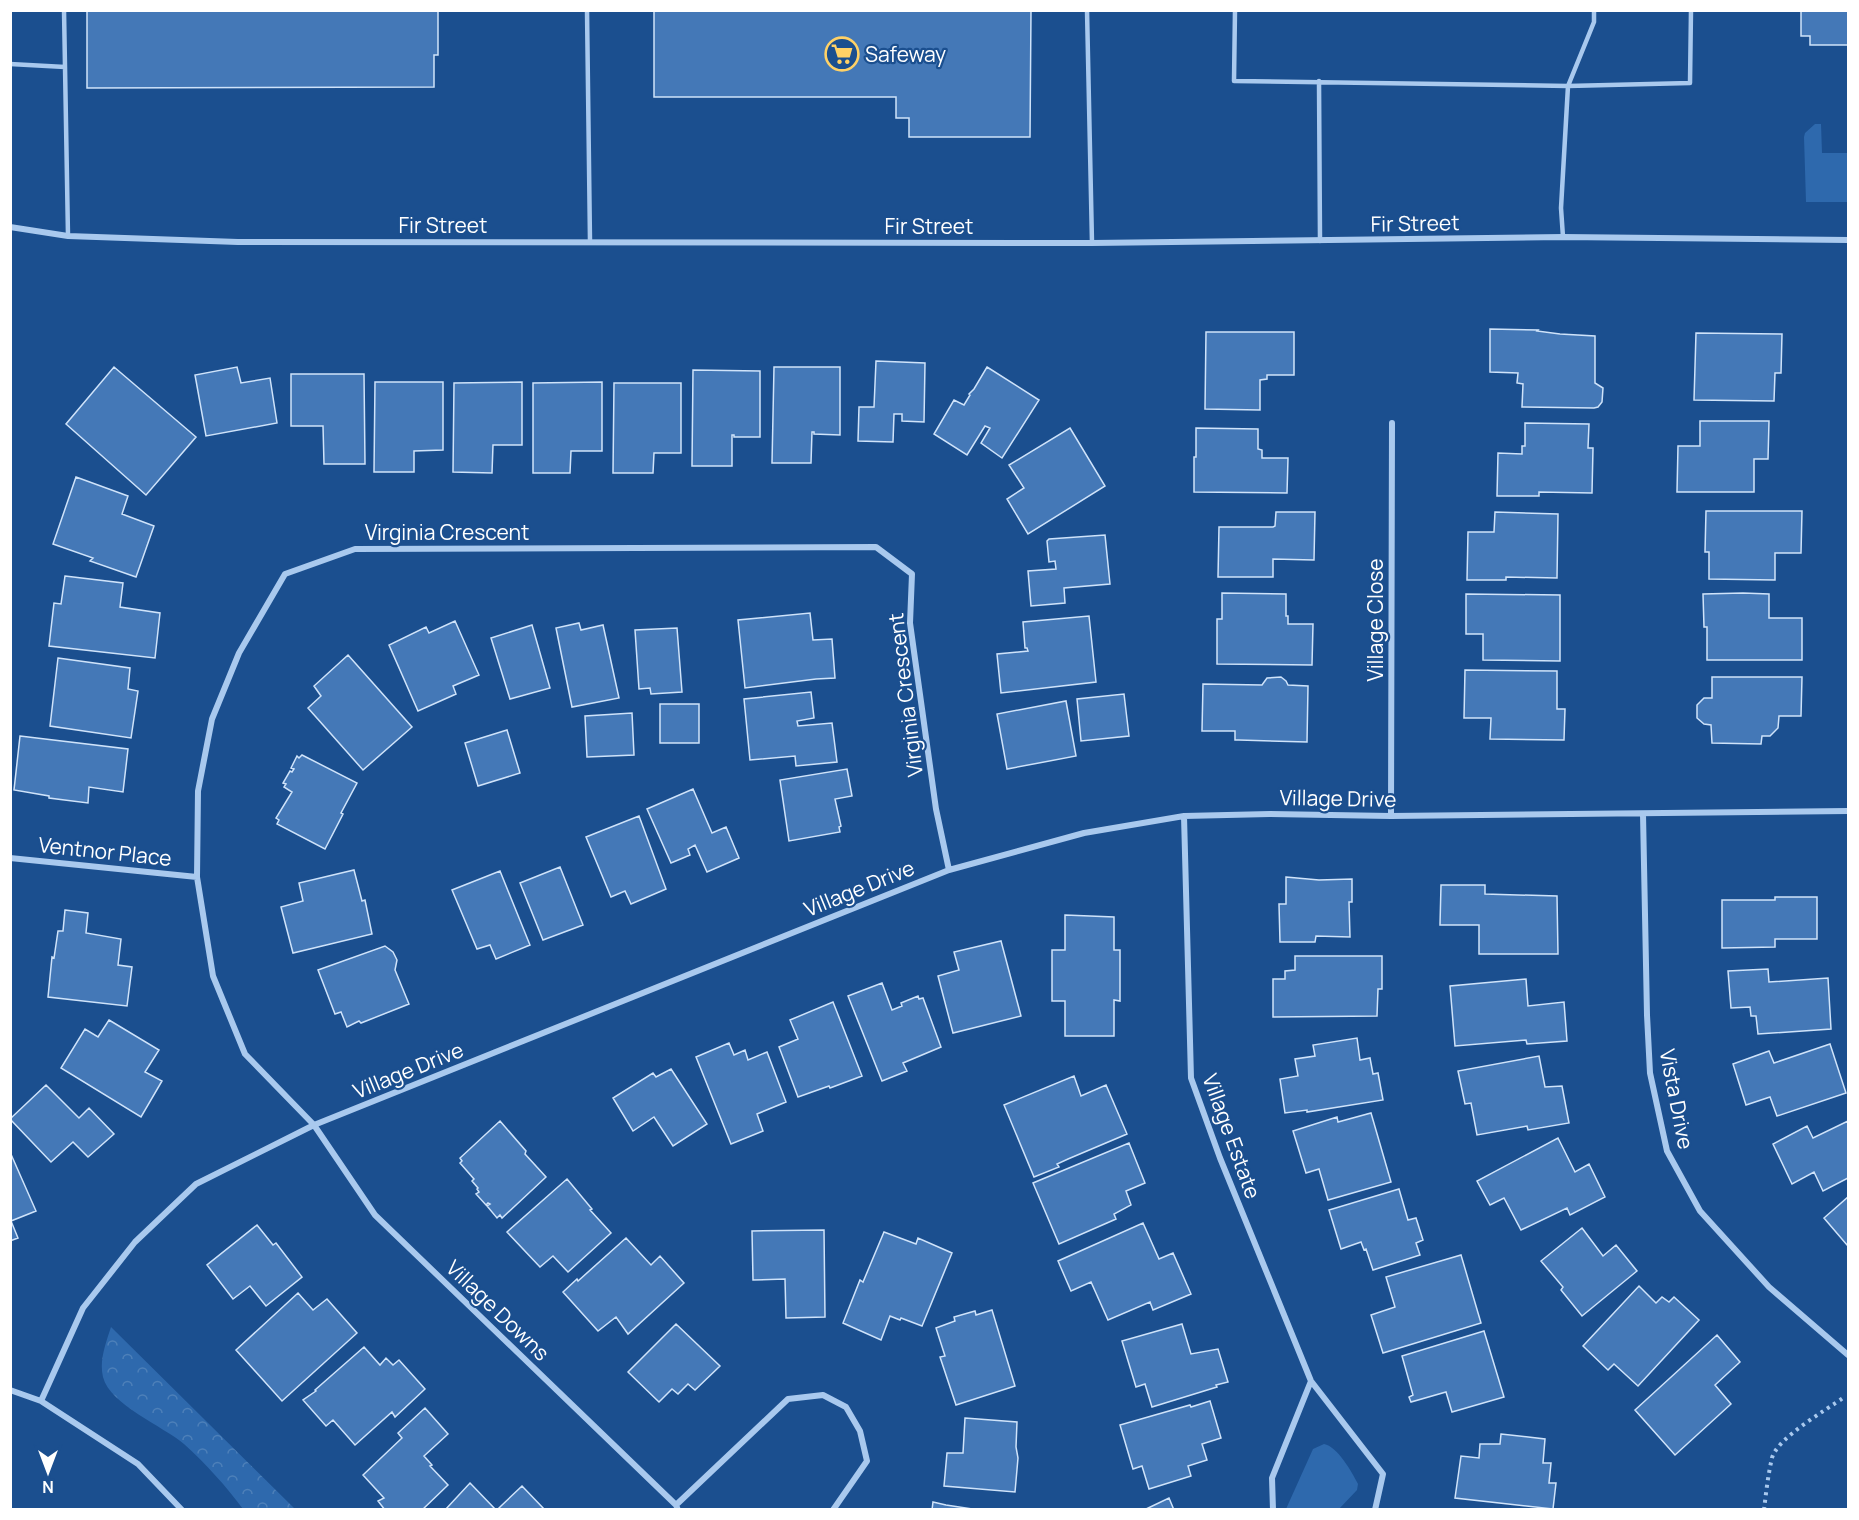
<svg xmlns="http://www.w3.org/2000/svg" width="1859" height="1520" font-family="Manrope,sans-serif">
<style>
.grass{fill:#2e69ad}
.forest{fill:url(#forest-crowns)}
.building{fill:#4478b7;stroke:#cfe3fa;stroke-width:1.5}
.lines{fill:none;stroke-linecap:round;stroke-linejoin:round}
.path{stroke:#a9c9ee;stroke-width:4;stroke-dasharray:3 4.5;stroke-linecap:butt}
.service{stroke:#a9c9ee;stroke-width:4.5}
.minor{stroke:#a9c9ee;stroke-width:6}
.labels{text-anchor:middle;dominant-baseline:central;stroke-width:4.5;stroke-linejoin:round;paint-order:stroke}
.poi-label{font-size:21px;fill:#fff;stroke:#1b4f8f;text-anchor:start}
.street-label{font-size:21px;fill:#fff;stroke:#1b4f8f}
</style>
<defs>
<pattern id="forest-crowns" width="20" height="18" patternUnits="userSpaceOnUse" patternTransform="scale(1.5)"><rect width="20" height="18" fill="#2e69ad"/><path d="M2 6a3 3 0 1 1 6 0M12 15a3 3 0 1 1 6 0" fill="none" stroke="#4d80b9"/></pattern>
</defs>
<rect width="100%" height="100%" fill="#1b4f8f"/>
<path class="grass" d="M1815,124H1821L1822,153H1848V202H1806L1804,137L1805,133Z
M1324,1444C1337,1446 1352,1472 1358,1484L1357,1490L1339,1509H1286L1313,1449Z"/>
<path class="forest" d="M111,1327L295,1509H243C226,1486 206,1464 184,1444C163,1426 110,1405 103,1377C99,1360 106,1343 111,1327Z"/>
<path class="building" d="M87,10H438V55H434V87L87,88Z
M654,10H1031L1030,137H909V118H896V97H654Z
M1379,10H1534V11Z
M1801,10H1848V45H1810V36H1801Z
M1490,329L1538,330L1537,331L1560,334L1595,336V383L1603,388L1602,402L1598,407L1594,408L1522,407L1523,384L1517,383L1518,373L1490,372Z
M1206,332H1294V375H1267V379L1260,380V410L1205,409Z
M1696,333L1782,334L1781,373H1775L1774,401L1694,400Z
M876,361L925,363L924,422L902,421V414H894L893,442L858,441L859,407H874Z
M114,367L196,437L146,495L66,424Z
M237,367L241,383L270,378L277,423L206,436L195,375Z
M774,367H840V435L814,434V432H812L811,463H772Z
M987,367L1039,400L1002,458L981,443L990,428L985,426L967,455L934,434L954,400L964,405L970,395L969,394L974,389Z
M693,370L760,371V437H734V435H732V466H692Z
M291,374H364L365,464H324L323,426H291Z
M375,382H443V450L414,451V472H374Z
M522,382V445H493L492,473L453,472L454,383Z
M602,382V451H571L570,473H533V383Z
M614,383H681V453H654L653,473H613Z
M1700,421H1769L1768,459H1754V492H1677L1678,446H1700Z
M1525,423L1589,424L1588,448H1593L1592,493L1539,492V496H1497L1498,453L1522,454V446H1525Z
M1070,428L1105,486L1028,534L1007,499L1024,488L1009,465Z
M1196,428L1258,429V449L1262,450V458H1288L1287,493L1194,492V457H1196Z
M76,477L128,496L122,514L154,526L136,577L90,561L93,558L53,544Z
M1706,511H1802L1801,553H1775V580L1709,579V552H1705Z
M1276,512H1315L1314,560L1273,559V577H1218L1219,527H1273L1275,526Z
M1495,512L1558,514L1557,578L1506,577V580H1467L1468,532H1494Z
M1105,535L1110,584L1064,588L1065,603L1031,606L1028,571L1056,569L1055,561L1049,562L1047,541L1049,539Z
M65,576L123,583L120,607L160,613L155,658L49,646L54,603L61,604Z
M1222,593L1286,594V616H1288V624H1313L1312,665L1217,664V619H1222Z
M1743,593L1769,594V618H1802V660H1707V627H1704L1703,594Z
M1466,594L1560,595V661L1483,660V634H1466Z
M810,613L813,640L832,639L835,678L816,679L745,688L738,620Z
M1089,616L1096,682L1001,693L997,654L1028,651L1027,648H1025L1023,622Z
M455,621L479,675L453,686L456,694L418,711L389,645L426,627L429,633Z
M579,623L581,630L603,625L619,698L572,707L556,628Z
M532,625L550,688L510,699L491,638Z
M677,628L682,692L651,694L650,688L639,689L635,630Z
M348,655L412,727L363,770L308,708L321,696L314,686Z
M58,658L130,668L128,689L138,691L131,738L50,726Z
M1465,670L1557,671V709H1565L1564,740L1490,739L1491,718H1464Z
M1281,677L1286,681L1288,685L1308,686L1307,742L1239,740H1235V731H1202L1203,684L1262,685L1267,678Z
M1712,677H1802L1801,716H1779L1778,728L1770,736H1762L1761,744L1712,743L1711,725L1704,724L1697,718V705L1704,698H1712Z
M811,692L814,718L797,721L798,726L832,723L837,762L796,766L795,756L750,760L744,699Z
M1124,694L1129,736L1081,741L1077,699Z
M1066,701L1076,756L1007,769L997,714Z
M660,704H699V743H660Z
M632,713L634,755L587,757L585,716Z
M507,730L520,773L478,786L465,743Z
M20,736L128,749L123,792L89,787L88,803L49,798V796L14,790Z
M302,755L357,783L341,813L343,814L325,849L277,824L279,820L276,818L292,792L284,787L286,784L283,783L290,771L292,772L294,769L291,768L297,756L299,758Z
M847,769L852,796L835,799L841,826L839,827L840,832L789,841L780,780Z
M693,789L712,833L726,827L739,858L707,872L695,845L688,849L690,855L671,863L647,809Z
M639,816L666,889L631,904L625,891L611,897L586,837Z
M560,867L583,925L543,940L520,883Z
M354,870L362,901L365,900L372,934L293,953L281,907L303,901L299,883Z
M500,871L530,945L496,959L490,945L477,949L452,890Z
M1286,877L1319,880L1352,879V902H1349L1350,937L1316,936L1315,942H1280L1279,904H1286Z
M1441,885H1485V894L1557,896L1558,954H1479V925H1440Z
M1775,897H1817V939H1775V947L1722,948V900H1775Z
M65,910L88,913L86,933L121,939L118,965L132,967L127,1006L48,997L52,957L54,958L58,931H63Z
M1065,915L1114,917V950H1120V1001L1114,1000V1036H1065V1001H1052V950H1065Z
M1001,941L1021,1016L953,1033L938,976L959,970L954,952Z
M385,946L393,952L397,960L395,970L409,1004L361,1023L359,1021L347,1027L341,1012L335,1014L318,970Z
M1295,956H1382V989H1378L1377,1016L1273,1017V979H1285V971L1295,970Z
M1768,969L1769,982L1828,978L1831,1029L1758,1034L1756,1016H1751L1750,1007L1731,1008L1728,971Z
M1526,979L1528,1006L1564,1002L1567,1041L1527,1044L1526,1040L1455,1046L1450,986Z
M882,983L892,1010L902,1006L901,1003L918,996L919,999L923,998L941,1047L903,1063L907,1071L882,1081L848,996Z
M833,1002L862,1076L830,1088L829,1086L798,1097L779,1047L798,1039L790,1020Z
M109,1020L159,1050L145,1072L162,1081L141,1117L61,1068L85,1029L98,1037Z
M1357,1038L1360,1060L1370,1058L1373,1074L1378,1073L1383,1100L1307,1112V1110L1285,1113L1280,1079L1298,1076L1295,1059L1315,1056L1313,1045Z
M729,1043L734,1055L745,1050L748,1060L767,1052L786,1102L757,1114L763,1131L731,1144L696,1057Z
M1830,1044L1846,1093L1777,1116L1770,1097L1746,1105L1733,1064L1769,1051L1774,1063Z
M1539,1056L1545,1087L1562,1086L1569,1123L1528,1130L1527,1126L1477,1135L1471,1103L1465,1104L1458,1071Z
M671,1069L707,1124L673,1146L654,1117L633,1131L613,1098L653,1073L656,1077Z
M1074,1076L1081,1096L1106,1085L1127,1134L1068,1159L1057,1164L1059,1167L1034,1177L1004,1105Z
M46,1085L79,1118L89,1108L114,1134L88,1157L73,1142L51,1162L10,1119Z
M1371,1113L1391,1182L1328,1200L1319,1169L1306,1173L1293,1131L1337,1117L1338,1122Z
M500,1121L526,1151L525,1154L546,1177L502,1218L500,1215L497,1218L487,1206L490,1204L488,1203L486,1205L476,1194L479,1192L477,1189L478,1188L472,1181L474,1179L460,1163L462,1161L460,1158Z
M1848,1121V1178L1823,1191L1814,1172L1792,1184L1773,1144L1807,1126L1813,1138Z
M1558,1138L1575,1172L1589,1164L1605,1197L1570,1215L1567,1208L1521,1230L1504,1198L1490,1205L1477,1181Z
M1129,1143L1145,1183L1126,1191L1131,1205L1114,1214L1116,1219L1059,1244L1033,1183Z
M10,1152L36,1211L11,1221L18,1238L10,1241Z
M567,1179L592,1209L590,1210L611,1233L568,1272L553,1256L540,1267L507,1232Z
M1399,1189L1408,1220L1416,1218L1423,1240L1416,1243L1420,1255L1373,1270L1366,1249L1364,1250L1361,1242L1341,1249L1329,1210Z
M1848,1197V1243L1847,1245L1824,1218Z
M1143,1223L1159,1259L1173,1253L1191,1294L1153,1310L1150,1302L1108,1320L1091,1282L1071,1291L1058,1261Z
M257,1225L273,1245L276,1243L302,1277L266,1306L250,1286L233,1299L207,1265Z
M1582,1228L1603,1256L1616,1245L1637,1271L1582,1316L1561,1290L1563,1287L1541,1261Z
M824,1230L825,1317L786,1318L785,1279L753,1280L752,1231Z
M884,1232L916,1244L918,1238L952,1253L922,1326L901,1318L900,1320L890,1316L881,1340L843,1323L860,1280L863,1282Z
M626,1238L651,1265L660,1256L684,1283L628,1334L616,1317L598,1331L563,1292L577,1279L578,1281Z
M1461,1255L1481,1323L1383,1353L1371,1315L1395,1307L1386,1277Z
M1639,1286L1656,1303L1662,1297L1669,1302L1674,1297L1699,1320L1638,1386L1614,1364L1608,1370L1583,1346Z
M298,1293L313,1310L327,1299L357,1333L282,1401L236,1350Z
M992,1310L1015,1386L956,1405L940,1357L945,1356L936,1328L955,1321L954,1317L975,1311L976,1315Z
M676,1324L720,1366L695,1390L688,1384L678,1394L672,1389L659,1402L628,1372Z
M1182,1324L1191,1354L1218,1349L1228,1382L1216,1385L1217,1387L1152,1407L1145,1384L1136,1387L1122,1341Z
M1484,1331L1504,1397L1452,1412L1446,1392L1411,1402L1409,1397L1413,1395L1402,1356Z
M1717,1335L1740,1362L1715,1385L1731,1404L1675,1455L1635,1410Z
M364,1347L380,1365L386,1358L393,1365L399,1360L425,1389L395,1417L392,1412L355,1445L333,1420L326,1426L303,1400L316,1391L315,1390Z
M1210,1401L1221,1438L1202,1444L1207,1460L1188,1466L1191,1476L1149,1489L1142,1466L1133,1469L1120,1425L1190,1405L1191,1407Z
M425,1408L448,1434L424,1456L432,1465L430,1466L448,1485L422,1510H385L378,1501L384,1498L363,1475L402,1438L398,1433Z
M965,1418L1017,1422L1016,1447L1018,1458L1015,1492L944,1486L947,1453H963Z
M1501,1434L1545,1439L1543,1463H1551L1549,1483H1556L1553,1509L1455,1498L1461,1456L1479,1458L1480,1444H1500Z
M470,1483L496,1510H445Z
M522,1486L545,1510H497L501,1506Z
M1169,1498L1174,1510H1144Z
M933,1502L946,1505L979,1510H932Z"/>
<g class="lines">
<path class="path" d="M1764,1510C1766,1493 1768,1475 1772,1458C1777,1438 1826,1410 1843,1398"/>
<path class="service" d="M64,10L68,236
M587,10L590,242
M1087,10L1092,243
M1235,10L1234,81L1568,86L1561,208L1563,237
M1594,10V22L1568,86L1690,83L1691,10
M10,64L65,67
M1319,81L1320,241"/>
<path class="minor" d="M10,227L68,236L238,242L1092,243L1563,237L1848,240
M1643,814L1647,1015L1650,1073L1667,1151L1700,1211L1769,1287L1848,1355
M1184,816L1191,1078L1220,1158L1311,1381L1383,1474L1375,1510
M1391,816L1392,423
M10,858L197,877
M10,1390L41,1401L138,1464L182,1510
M41,1401L83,1308L135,1242L196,1184L314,1125L949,870L1084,833L1184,816L1270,814L1391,816L1848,811
M676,1505L788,1399L823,1395L846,1407L860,1431L867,1461L833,1510
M678,1510L676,1505L375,1215L314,1125L245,1054L213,976L197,877L198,791L212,719L239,653L285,574L355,549L876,547L912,574L910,623L936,809L949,870
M1273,1510L1272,1478L1311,1381"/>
</g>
<defs>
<symbol id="supermarket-ring" viewBox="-11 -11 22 22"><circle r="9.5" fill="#1b4f8f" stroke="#ffd166" stroke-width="1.5"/><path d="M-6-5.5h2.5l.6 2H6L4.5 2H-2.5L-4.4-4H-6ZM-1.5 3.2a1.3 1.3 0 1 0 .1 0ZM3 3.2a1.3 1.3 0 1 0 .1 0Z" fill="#ffd166"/></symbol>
</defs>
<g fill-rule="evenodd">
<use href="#supermarket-ring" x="823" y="35" width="38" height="38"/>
</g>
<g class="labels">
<g class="poi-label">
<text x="865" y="54">Safeway</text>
</g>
<g class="street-label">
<text transform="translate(1415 223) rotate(-1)">Fir Street</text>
<text x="443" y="225">Fir Street</text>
<text x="929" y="226">Fir Street</text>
<text x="447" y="532">Virginia Crescent</text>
<text transform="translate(1375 620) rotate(-90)">Village Close</text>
<text transform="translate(905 695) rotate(-97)">Virginia Crescent</text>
<text transform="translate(1338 798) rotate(1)">Village Drive</text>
<text transform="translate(105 851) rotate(6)">Ventnor Place</text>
<text transform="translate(859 888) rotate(-22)">Village Drive</text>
<text transform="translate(408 1070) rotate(-22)">Village Drive</text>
<text transform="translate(1677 1099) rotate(79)">Vista Drive</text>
<text transform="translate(1232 1136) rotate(70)">Village Estate</text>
<text transform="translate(498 1310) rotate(44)">Village Downs</text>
</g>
</g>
<rect width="1859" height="1520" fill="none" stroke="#ffffff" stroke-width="24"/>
<g transform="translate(48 1472) rotate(180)" stroke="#1b4f8f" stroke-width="4.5" paint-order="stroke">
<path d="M0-4.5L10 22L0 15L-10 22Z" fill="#ffffff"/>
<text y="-9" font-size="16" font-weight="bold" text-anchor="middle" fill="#ffffff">N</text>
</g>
</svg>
